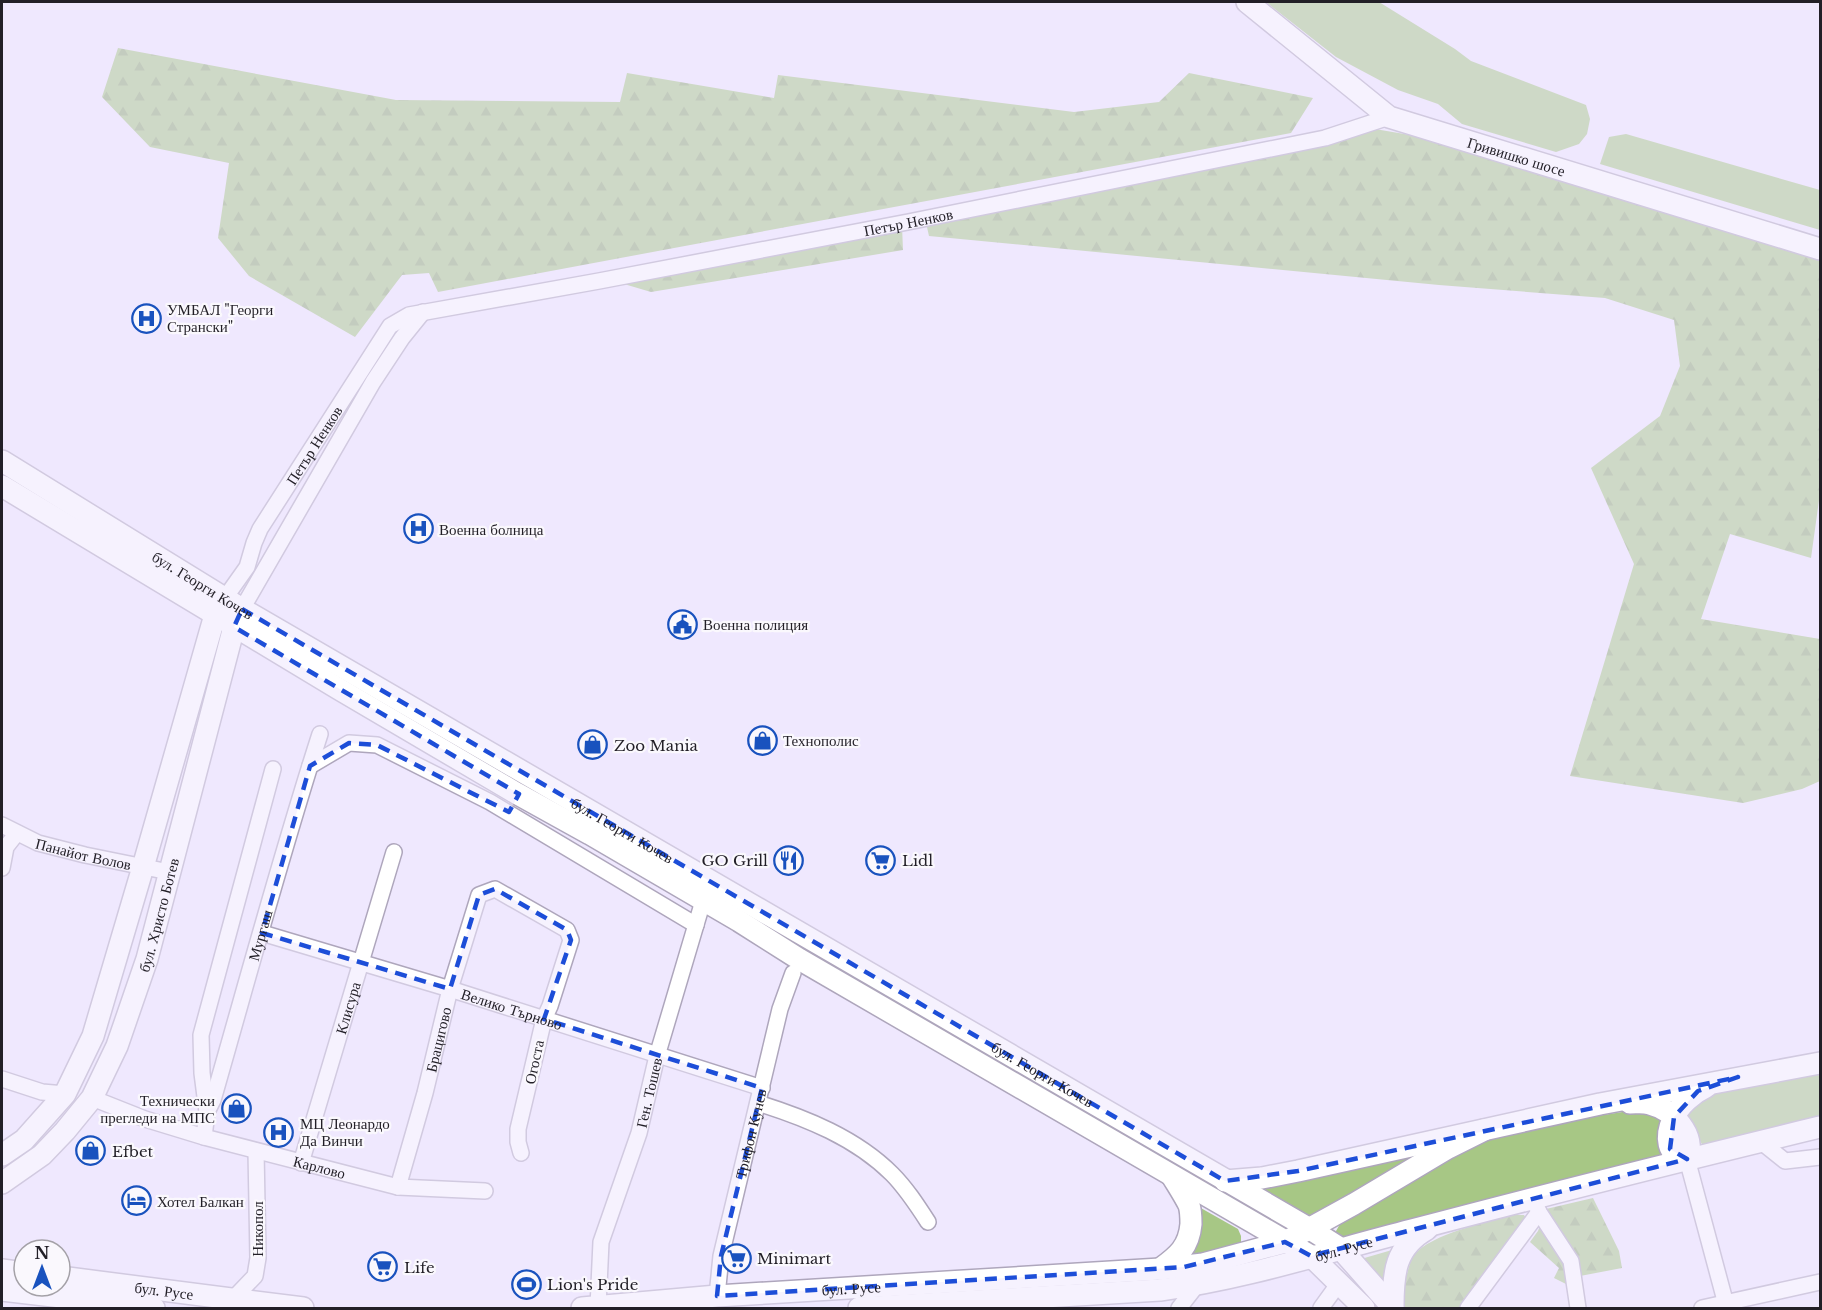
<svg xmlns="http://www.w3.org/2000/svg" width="1822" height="1310" font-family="'Libre Baskerville',serif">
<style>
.grass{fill:#a7c785}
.forest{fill:url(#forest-firs)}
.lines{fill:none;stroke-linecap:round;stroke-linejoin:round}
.street-casing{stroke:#aea6bc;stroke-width:18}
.secondary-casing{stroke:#aea6bc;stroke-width:24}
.street{stroke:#fff;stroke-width:15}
.secondary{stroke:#fff;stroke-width:21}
.marked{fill:none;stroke:#1d4ed8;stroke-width:4.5;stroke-dasharray:12 8;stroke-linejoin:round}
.labels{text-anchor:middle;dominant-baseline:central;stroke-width:4.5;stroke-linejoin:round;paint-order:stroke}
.street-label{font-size:15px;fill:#221f27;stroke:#faf8fd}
.poi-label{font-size:15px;fill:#221f27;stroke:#faf8fd;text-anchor:start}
</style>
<defs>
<pattern id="forest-firs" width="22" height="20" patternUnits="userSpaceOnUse" patternTransform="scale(1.5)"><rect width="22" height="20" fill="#a7c785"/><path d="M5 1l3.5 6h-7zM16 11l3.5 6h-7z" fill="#8faa73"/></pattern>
</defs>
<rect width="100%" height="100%" fill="#efe8fe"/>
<path class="grass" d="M1266,2H1379L1455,49L1471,61L1586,105L1590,119L1587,134L1579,144L1556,152L1462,124L1438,104L1398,90L1336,57Z
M1626,134L1820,190V230L1600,164L1609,137Z
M1820,1070V1117L1703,1146L1686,1117L1688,1109L1709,1095Z
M1635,1110L1663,1116L1660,1156L1342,1237H1339L1336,1234V1231L1340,1224L1398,1189L1441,1160L1509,1130Z
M1409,1154L1412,1157L1409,1162L1312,1215L1305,1217L1264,1192L1267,1187Z
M1199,1207L1238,1229L1241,1236V1242L1234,1248L1189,1259Z
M1392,1250L1385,1288L1361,1259Z"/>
<path class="forest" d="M118,48L396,100L620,102L627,73L774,98L778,75L1074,112L1159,102L1189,73L1313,98L1291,133L438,292L429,273L402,275L355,337L249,276L218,238L229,163L150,147L102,97Z
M1369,128L1422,137L1820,256V493L1811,558L1730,534L1701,619L1820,639V781L1802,789L1743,803L1570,776L1634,564L1591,468L1660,416L1680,366L1674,320L1605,298L1439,285L929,236L924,214Z
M902,226L903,250L651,292L624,284V274Z
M1593,1198L1619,1251L1622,1268L1580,1276L1566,1284L1554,1278L1559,1268L1530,1242L1538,1231L1546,1209Z
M1512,1215H1524L1527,1220L1460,1308H1405C1401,1300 1403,1286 1406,1277C1408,1271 1410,1260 1414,1255C1431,1234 1487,1222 1512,1215Z"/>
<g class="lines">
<defs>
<g id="street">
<path id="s1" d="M225,598L247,567L254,543L260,529L390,326L409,315L599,281L908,222L1325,138L1389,117"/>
<path d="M242,609L373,382L402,338L423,312"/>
<path d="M310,766L349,743L377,745L490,802L696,925"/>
<path id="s2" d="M2,825L38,843L85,855L169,872"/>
<path d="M2,868L6,847L17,833"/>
<path id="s3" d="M262,933L450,989L762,1088"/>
<path d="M2,1079L42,1092L65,1094"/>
<path id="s4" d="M92,1098L145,1119L204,1137L398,1187L485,1191"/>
<path d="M758,1103C806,1118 856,1138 892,1174C906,1188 917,1205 928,1222"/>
<path d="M207,1112L202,1073L201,1035L273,769"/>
<path id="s5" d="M204,1137L207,1112L213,1100C248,978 281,855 320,734"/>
<path d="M1760,1141L1785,1161L1820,1157"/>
<path d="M1687,1159L1727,1308"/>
<path id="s6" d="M301,1163L394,852"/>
<path id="s7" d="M398,1187L425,1093L450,989L479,895L495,889L567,930L571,940L550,1006L544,1019L518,1129V1142L521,1153"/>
<path d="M1533,1198L1539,1212L1571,1261L1578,1308"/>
<path id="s8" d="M717,1296L721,1256L780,1009L793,973"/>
<path d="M233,1299L255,1276L258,1258L256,1151"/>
<path id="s9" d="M598,1307L601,1242L639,1133L657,1056L703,901L708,891"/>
<path d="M1179,1308L1197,1285"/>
<path d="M1321,1308L1339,1283"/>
<path d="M1468,1308L1539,1212"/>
<path d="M1702,1308L1820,1282"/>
</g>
<g id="secondary">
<path id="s10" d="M1247,2L1389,117L1820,249"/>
<path id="s11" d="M2,461L242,609L1310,1229L1340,1248L1393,1308"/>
<path d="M2,486L339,689L516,793L590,834L739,921L799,959L1311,1256L1364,1308"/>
<path d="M1630,1103C1637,1103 1644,1102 1650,1104C1673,1110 1697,1135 1687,1159C1666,1156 1665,1136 1673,1119C1679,1105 1693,1093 1706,1087"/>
<path d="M2,1155L24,1140L65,1094L93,1036L143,867L215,615L221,603"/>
<path d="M1225,1181L1262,1178L1298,1171L1600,1104L1820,1063"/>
<path id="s12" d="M2,1183L42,1155L65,1131L92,1098L117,1046L147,959L234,627L239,616"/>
<path d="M1160,1269C1178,1256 1189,1247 1191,1224C1191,1218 1191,1211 1189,1205C1184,1195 1178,1186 1172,1176"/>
<path d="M2,1270L24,1273"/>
<path id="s13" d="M60,1277L303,1308"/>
<path d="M2,1290L154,1308"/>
<path d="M1393,1307C1393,1273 1395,1247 1427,1229"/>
<path id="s14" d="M582,1308L717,1296L1160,1269L1203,1264L1285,1242L1354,1204L1448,1148L1484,1130"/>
<path id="s15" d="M859,1308L1160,1290C1245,1279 1329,1251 1412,1230C1548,1194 1684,1160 1820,1127"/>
</g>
</defs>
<use href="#street" class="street-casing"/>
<use href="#secondary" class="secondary-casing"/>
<use href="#street" class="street"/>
<use href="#secondary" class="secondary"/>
</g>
<path d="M0 0H1822V1310H0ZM242,609L1225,1181L1298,1171L1738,1077L1698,1091L1674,1117L1670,1149L1687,1159L1311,1256L1285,1242L1184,1267L717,1296L721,1256L762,1088L544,1019L571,940L567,930L495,889L479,895L450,989L262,933L310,766L349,743L377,745L509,812L519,794L234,627Z" fill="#efe8fe" fill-opacity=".55" fill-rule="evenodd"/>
<path class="marked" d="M242,609L1225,1181L1298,1171L1738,1077L1698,1091L1674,1117L1670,1149L1687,1159L1311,1256L1285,1242L1184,1267L717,1296L721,1256L762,1088L544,1019L571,940L567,930L495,889L479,895L450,989L262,933L310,766L349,743L377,745L509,812L519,794L234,627Z"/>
<defs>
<symbol id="hospital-ring" viewBox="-11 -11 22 22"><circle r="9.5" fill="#faf8fd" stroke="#1952be" stroke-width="1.5"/><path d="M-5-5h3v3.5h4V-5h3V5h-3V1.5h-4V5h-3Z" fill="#1952be"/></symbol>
<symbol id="civic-ring" viewBox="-11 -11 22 22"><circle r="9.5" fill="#faf8fd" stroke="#1952be" stroke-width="1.5"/><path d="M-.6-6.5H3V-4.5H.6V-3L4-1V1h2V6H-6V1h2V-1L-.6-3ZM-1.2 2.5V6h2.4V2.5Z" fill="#1952be"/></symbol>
<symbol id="shop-ring" viewBox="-11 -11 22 22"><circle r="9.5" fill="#faf8fd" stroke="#1952be" stroke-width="1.5"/><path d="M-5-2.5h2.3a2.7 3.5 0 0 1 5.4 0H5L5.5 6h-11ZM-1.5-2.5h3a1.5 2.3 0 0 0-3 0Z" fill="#1952be"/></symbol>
<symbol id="restaurant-ring" viewBox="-11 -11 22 22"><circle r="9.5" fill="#faf8fd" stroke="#1952be" stroke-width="1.5"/><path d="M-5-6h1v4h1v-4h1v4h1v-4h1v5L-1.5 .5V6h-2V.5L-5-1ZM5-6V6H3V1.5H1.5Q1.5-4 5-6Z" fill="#1952be"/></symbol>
<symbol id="supermarket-ring" viewBox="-11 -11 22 22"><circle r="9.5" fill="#faf8fd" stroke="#1952be" stroke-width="1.5"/><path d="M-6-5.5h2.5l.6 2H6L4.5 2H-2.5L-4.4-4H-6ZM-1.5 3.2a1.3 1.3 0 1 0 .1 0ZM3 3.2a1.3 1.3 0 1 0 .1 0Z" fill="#1952be"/></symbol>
<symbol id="hotel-ring" viewBox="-11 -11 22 22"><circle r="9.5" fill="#faf8fd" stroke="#1952be" stroke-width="1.5"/><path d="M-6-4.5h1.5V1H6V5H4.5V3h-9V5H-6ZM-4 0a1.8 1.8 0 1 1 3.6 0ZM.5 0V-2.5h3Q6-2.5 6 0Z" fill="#1952be"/></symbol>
<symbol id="stadium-ring" viewBox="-11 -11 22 22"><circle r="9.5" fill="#faf8fd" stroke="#1952be" stroke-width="1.5"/><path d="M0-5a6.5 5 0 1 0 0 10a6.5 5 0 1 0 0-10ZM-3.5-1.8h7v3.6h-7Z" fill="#1952be"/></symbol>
</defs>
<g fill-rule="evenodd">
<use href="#hospital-ring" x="130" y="302" width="33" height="33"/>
<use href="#hospital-ring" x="402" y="512" width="33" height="33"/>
<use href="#civic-ring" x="666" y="608" width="33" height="33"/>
<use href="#shop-ring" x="746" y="724" width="33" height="33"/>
<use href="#shop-ring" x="576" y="728" width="33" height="33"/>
<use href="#restaurant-ring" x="772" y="844" width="33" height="33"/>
<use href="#supermarket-ring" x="864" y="844" width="33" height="33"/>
<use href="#shop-ring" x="220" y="1092" width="33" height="33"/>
<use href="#hospital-ring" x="262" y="1116" width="33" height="33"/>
<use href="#shop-ring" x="74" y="1134" width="33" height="33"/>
<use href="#hotel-ring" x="120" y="1184" width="33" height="33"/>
<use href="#supermarket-ring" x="720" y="1242" width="33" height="33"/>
<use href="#supermarket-ring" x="366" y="1250" width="33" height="33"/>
<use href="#stadium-ring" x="510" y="1268" width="33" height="33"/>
</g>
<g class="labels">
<g class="street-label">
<text stroke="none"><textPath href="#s10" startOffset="316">Гривишко шосе</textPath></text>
<text stroke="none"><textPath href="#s1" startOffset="849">Петър Ненков</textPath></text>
<text stroke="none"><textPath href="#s1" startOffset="178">Петър Ненков</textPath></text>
<text stroke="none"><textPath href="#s11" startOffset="236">бул. Георги Кочев</textPath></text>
<text stroke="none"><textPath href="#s11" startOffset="722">бул. Георги Кочев</textPath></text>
<text stroke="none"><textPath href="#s2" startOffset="87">Панайот Волов</textPath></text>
<text stroke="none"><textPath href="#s12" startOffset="320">бул. Христо Ботев</textPath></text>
<text stroke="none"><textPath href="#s5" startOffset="210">Мургаш</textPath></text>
<text stroke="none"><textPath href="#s6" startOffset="162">Клисура</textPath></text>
<text stroke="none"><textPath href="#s3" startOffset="261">Велико Търново</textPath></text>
<text stroke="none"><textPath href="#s7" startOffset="153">Брацигово</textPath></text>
<text transform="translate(534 1062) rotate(-78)">Огоста</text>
<text stroke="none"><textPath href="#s11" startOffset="1208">бул. Георги Кочев</textPath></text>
<text stroke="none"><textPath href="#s9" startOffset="222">Ген. Тошев</textPath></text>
<text stroke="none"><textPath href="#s8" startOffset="166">Трифон Кунев</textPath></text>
<text stroke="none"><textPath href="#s4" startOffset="238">Карлово</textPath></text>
<text transform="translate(257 1229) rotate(-90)">Никопол</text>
<text stroke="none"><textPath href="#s15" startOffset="490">бул. Русе</textPath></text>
<text stroke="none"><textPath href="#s14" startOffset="270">бул. Русе</textPath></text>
<text stroke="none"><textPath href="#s13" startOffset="105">бул. Русе</textPath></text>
</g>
<g class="poi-label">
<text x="167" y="309">УМБАЛ "Георги<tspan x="167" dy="17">Странски"</tspan></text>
<text x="439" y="529">Военна болница</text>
<text x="703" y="624">Военна полиция</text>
<text x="783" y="740">Технополис</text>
<text x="614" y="745">Zoo Mania</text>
<text x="768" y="860" text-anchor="end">GO Grill</text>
<text x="902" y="860">Lidl</text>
<text x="215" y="1100" text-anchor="end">Технически<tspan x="215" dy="17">прегледи на МПС</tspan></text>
<text x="300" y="1123">МЦ Леонардо<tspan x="300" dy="17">Да Винчи</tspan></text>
<text x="112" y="1151">Efbet</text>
<text x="157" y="1201">Хотел Балкан</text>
<text x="757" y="1258">Minimart</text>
<text x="404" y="1267">Life</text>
<text x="547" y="1284">Lion's Pride</text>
</g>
</g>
<rect width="1822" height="1310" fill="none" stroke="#221f27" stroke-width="6"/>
<g transform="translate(42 1268)"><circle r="28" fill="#faf8fd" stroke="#a4a1a7" stroke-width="1.5"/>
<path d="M0-4.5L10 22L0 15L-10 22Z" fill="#1952be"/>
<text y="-9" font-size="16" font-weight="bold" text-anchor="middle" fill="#221f27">N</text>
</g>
</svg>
